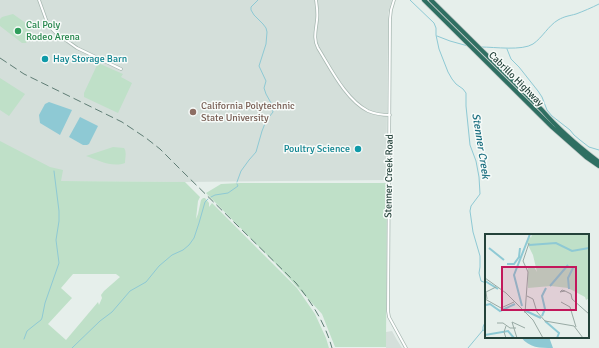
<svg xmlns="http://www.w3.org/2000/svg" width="599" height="348" font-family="Signika,sans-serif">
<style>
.built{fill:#d4dfda}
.green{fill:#bfe0c8;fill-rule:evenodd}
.water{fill:#8ec9d4}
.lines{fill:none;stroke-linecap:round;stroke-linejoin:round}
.stream{stroke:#8ec9d4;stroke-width:1}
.street-casing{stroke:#a8b8b2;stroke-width:3.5}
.highway-casing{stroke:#c2cac8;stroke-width:5.5}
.street{stroke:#fff;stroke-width:2}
.highway{stroke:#2f6f62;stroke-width:4}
.rail{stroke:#5f7d75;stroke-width:1;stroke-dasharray:8 4;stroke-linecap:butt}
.leisure-dot{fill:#2e9e5b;stroke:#f7fbf9;stroke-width:1.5}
.culture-dot{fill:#0f9aa8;stroke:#f7fbf9;stroke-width:1.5}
.education-dot{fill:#8d6e63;stroke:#f7fbf9;stroke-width:1.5}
.labels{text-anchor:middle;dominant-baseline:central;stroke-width:3;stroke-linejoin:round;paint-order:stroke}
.leisure-label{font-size:10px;fill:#27864d;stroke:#f7fbf9;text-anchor:start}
.culture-label{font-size:10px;fill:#0d838f;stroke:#f7fbf9;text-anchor:start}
.street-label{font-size:10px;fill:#24423a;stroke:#f7fbf9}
.education-label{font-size:10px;fill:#785e54;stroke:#f7fbf9;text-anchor:start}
.water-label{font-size:11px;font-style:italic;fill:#1c6f80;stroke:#f7fbf9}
.inset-river{fill:none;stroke:#8ec9d4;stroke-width:2}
.inset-road{fill:none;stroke:#98aaa4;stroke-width:1}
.view{fill:#c2185b;fill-opacity:0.15;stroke:#c2185b;stroke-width:2}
.inset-edge{fill:none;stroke:#24423a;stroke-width:2}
</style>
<rect width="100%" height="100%" fill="#e6efeb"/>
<path class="built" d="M0,0H392L388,14V44L386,180L185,182L0,181Z
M392,331L397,340L402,348H386V332Z"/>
<path class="green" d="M13,14L30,26L31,36L26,43H22L0,26V19L2,17Z
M98,63L123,74L121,77L132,83L118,113L84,97V93Z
M0,78L25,94L9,116L0,110Z
M0,141L50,167L63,170L61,181L185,182L200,197L198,201L196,219L198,214L201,200L203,198H205L209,203V207L212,203L297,288L315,314L326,338L329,348H0ZM73,274H116L120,277L104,291L101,295L102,298L99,305L98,302L66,340L48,324L72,298L61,288Z
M113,147L124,148C127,152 125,158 125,163C112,168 98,160 86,156Z
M240,183H387L386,347H335L322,314L276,264L206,193L221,184Z"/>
<path class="water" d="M49,102L72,110L60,135L40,123L39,115L45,104Z
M80,117L98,126L89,144L87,145H83L69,137Z
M521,337H549L553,348C540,348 529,348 521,337Z"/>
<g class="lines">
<path class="stream" d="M410,0L434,23L436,28V35L439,49L448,72L452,79L456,84L463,89L466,93V106L470,145L476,161L479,177L480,194L471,206L470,211L473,232L480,256V267L479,273L481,281L486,283
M437,36L450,41L468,46
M481,47C495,47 522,51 533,44C543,37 548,26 558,20C565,16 569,16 576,14C584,11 591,8 599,4
M507,49L511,59L519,67L538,91L542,97L547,110L552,116L570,130L574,135L580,140L589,147L599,150
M237,182L241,171L249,160L256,152L262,131L266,121L273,112L271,103L266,94L264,88L266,81L259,66L266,44L267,32L266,28L263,24L254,15L251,10V7L258,0
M211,197L215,195L228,193L238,186L237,184
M483,330L486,332
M24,339L27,331L37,323L41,320L42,318L45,303L59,263L56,240L59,221V211L54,171
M72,348L100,321L112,312L130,291L146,282L159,266L172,255L183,250L189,245L194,238L199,223L205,202L208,199
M468,348L483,330V327L486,320"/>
<defs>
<path id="street" d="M39,0L48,25L56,33L77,48L121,69
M316,0C317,7 318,13 317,20C316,30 313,39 318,48C331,69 346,100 368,111C375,114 382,115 390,115
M394,0L391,10L390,19L388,311L389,317L406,348"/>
<path id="highway" d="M424,0L552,127L586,157L599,166
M431,0L542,110C559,130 578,146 599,162"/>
</defs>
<use href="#street" class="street-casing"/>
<use href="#highway" class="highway-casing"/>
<use href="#street" class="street"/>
<use href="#highway" class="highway"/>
<path class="rail" d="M0,58L24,74L122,122L146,138L160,149L182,171L296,283C312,303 325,323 332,348"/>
</g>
<circle class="leisure-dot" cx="18" cy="31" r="4"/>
<g class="culture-dot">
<circle cx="45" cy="59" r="4"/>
<circle cx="358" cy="149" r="4"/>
</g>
<circle class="education-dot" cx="193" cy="112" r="4"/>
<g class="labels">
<g class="leisure-label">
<text x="26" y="25">Cal Poly<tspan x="26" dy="12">Rodeo Arena</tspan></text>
</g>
<g class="culture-label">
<text x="53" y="59">Hay Storage Barn</text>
<text x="350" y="149" text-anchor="end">Poultry Science</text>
</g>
<g class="street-label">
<text transform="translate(516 79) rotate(45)">Cabrillo Highway</text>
<text transform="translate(389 176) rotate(-89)">Stenner Creek Road</text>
</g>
<g class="education-label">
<text x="201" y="106">California Polytechnic<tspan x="201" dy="12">State University</tspan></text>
</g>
<g class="water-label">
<text transform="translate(481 146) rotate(81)">Stenner Creek</text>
</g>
</g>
<g transform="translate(485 234)">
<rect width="104" height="104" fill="#e6efeb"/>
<path d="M44,0L46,4L47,0H104V64L101,66L100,63L83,54L66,52L43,54V33H49L52,38L48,21L42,9Z" fill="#bfe0c8"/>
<path class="inset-river" d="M44,11L71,9L87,17L104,14M4,14L19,26M22,30H29L34,23L35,14M0,47L13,55M65,52L83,31M84,55L83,44L88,34M1,71L5,70L15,77L30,70M37,72L29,41L45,0M41,77L56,84M57,82L60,75L57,62L61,54M60,87L74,99L72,104M0,101L23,97L29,104"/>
<path class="inset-road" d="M0,44L21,59L48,86L58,104M80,57L75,58L77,56L80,57L86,60L87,65L104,80M42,62L48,65L52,78L60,87L89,92L98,104M0,65L16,74L29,68M2,65L1,58L11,53M76,68L85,73L91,93M40,79L43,38L38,27L44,9M12,89H18L25,94H31M21,92L19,98L21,104M32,104L27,88L40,94"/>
<path class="view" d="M17,33H91V76H17Z"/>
<rect width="104" height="104" class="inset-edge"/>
</g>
</svg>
